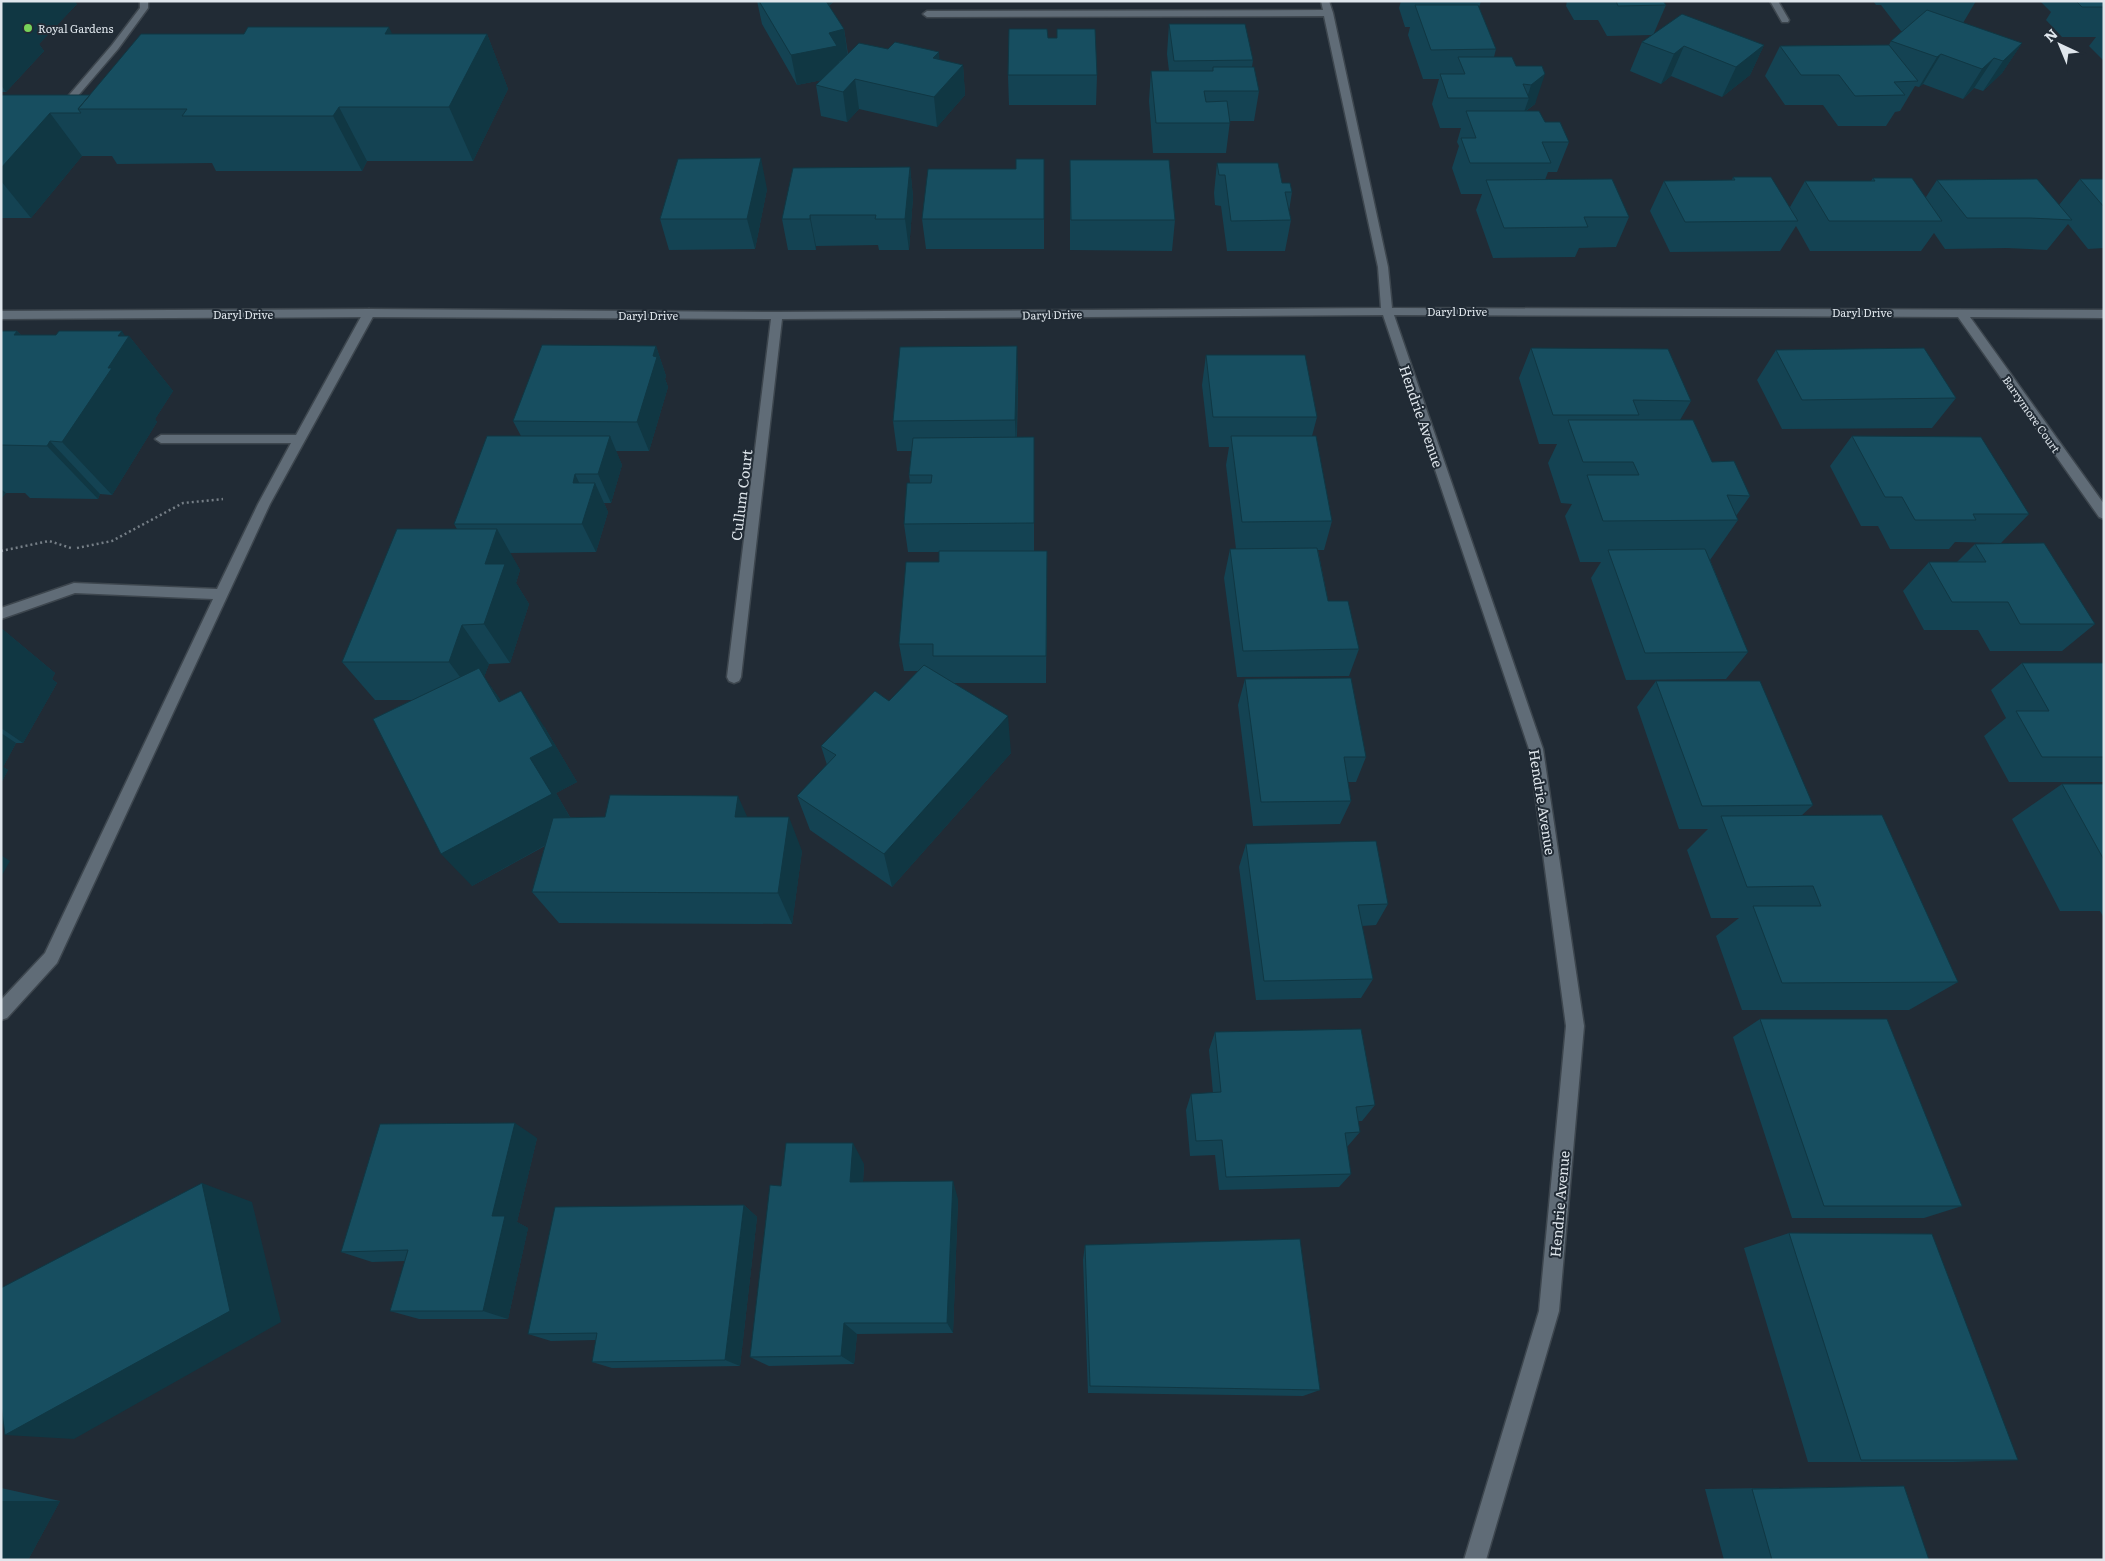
<svg xmlns="http://www.w3.org/2000/svg" width="2105" height="1561" font-family="Literata,serif">
<style>
.lines{fill:none;stroke-linecap:round;stroke-linejoin:round}
.lane-casing{stroke:#3d464e;stroke-width:3}
.street-casing{stroke:#3d464e;stroke-width:3}
.path{stroke:#767f87;stroke-width:2.5;stroke-dasharray:2 3;stroke-linecap:butt}
.lane{fill:#606c77;fill-rule:evenodd}
.street{fill:#606c77;fill-rule:evenodd}
.wall{fill:#144353}
.shaded-wall{fill:#103743}
.building{fill:#174e60;stroke:#103743}
.poi-dot{fill:#78d259;stroke:#212b35;stroke-width:2}
.labels{text-anchor:middle;dominant-baseline:central;stroke-width:4;stroke-linejoin:round;paint-order:stroke}
.far-poi-label{font-size:11px;fill:#dfe6ec;stroke:#212b35;text-anchor:start}
.far-street-label{font-size:11px;fill:#dfe6ec;stroke:#212b35}
.street-label{font-size:14px;fill:#dfe6ec;stroke:#212b35}
</style>
<rect width="100%" height="100%" fill="#212b35"/>
<g class="lines">
<defs>
<path id="lane" d="M140,1H148V8L118,49L64,112H58V108L112,45L140,8Z
M369,309L375,313L270,504L57,963L7,1018L1,1020V1000L45,953L213,599L75,593L1,619V608L74,583L217,589L258,504L291,443H161L155,439L161,435H296L363,313Z"/>
<path id="street" d="M1321,1H1329L1333,13L1388,267L1392,308L2104,310V318L1970,317L2104,504V519L2099,517L1958,317L1394,315L1543,749L1584,1026L1559,1311L1486,1560H1464L1539,1311L1566,1026L1529,749L1383,315L782,319L741,677L739,681L734,683L729,681L727,677L771,319L369,317L1,319V311L369,309L777,312L1381,308L1378,267L1324,16L927,17L923,14L927,11L1323,10Z
M1770,1H1778L1789,20L1788,22H1782Z"/>
</defs>
<use href="#lane" class="lane-casing"/>
<use href="#street" class="street-casing"/>
<path class="path" d="M77,548L112,541L183,503L223,499
M1,551L49,541L71,548"/>
<use href="#lane" class="lane"/>
<use href="#street" class="street"/>
</g>
<path class="wall" d="M1,1L77,4L39,44L44,51L6,92H1Z
M757,1H834L829,6L844,29L848,54L940,60L963,65L965,95L937,127L859,109L847,122L821,116L816,85L822,80L797,85L762,24Z
M1401,1H1481L1479,8L1496,49L1494,57L1516,66H1542L1535,104L1526,111L1545,122L1569,142L1557,172H1548L1545,180L1629,217L1616,247L1579,248L1575,257L1493,258L1476,210L1482,194H1461L1452,168L1459,146L1457,142L1461,128H1440L1432,104L1439,79H1423L1408,35L1410,27H1405L1399,8Z
M1567,1H1663L1666,5L1654,33L1764,45L1750,75L1722,97L1671,76L1661,84L1630,71L1642,42L1652,35L1607,36L1598,20H1574L1566,6Z
M1873,1H1976L1963,23L2022,43L2002,73L1983,91L1974,88L1963,99L1923,84L1919,87L1915,86L1900,111L1895,112L1886,126H1838L1823,105H1785L1765,76L1780,46L1889,45L1891,41L1903,31H1901L1881,5H1876Z
M2040,1H2104V61L2089,46L2096,37H2062L2046,20L2051,12Z
M1169,24L1253,60L1252,67L1259,91L1254,121H1230L1226,153H1153L1149,101L1151,71H1169L1167,54Z
M1057,29L1097,75L1096,105H1009L1008,75L1048,38H1057Z
M392,34H487L508,89L473,161H367L362,171H216L212,163L117,164L112,156H82L31,218H1V95H90Z
M1044,159V249H926L922,219L1016,169Z
M1070,160L1175,220L1172,251L1070,250Z
M1217,163L1282,183L1292,192L1289,211L1291,220L1285,251H1227L1221,206L1215,205L1214,193Z
M910,167L913,197L909,250H879L878,245L816,246V250H788L782,219Z
M1733,177L1790,207L1805,181H1871L1873,178L1926,197L1937,180L2059,205L2080,179H2104V248L2088,249L2068,224L2047,250L2007,248L1945,249L1934,233L1921,251H1810L1796,226L1780,251L1670,252L1650,211L1664,181L1732,180Z
M767,189L755,249L669,250L660,219Z
M1,331H17L21,335L129,336L173,391L155,419L157,422L112,495L100,494L98,499L30,498L25,493H6L1,498Z
M656,346L666,376L665,379L668,387L649,451H616L622,465L611,503H604L608,512L596,552L510,553L520,570L516,583L529,604L510,663L489,664L484,677L501,701L545,728L577,782L556,793L570,817H748L802,851L792,924L559,923L532,892L545,846L472,886L412,700H375L342,662L457,529L454,524L521,436L513,421Z
M1531,348L1691,401L1680,420L1712,462L1750,496L1736,516L1738,520L1710,560L1748,652L1726,679L1626,680L1591,578L1601,562H1580L1565,516L1572,504L1561,503L1548,463L1557,444H1539L1519,378Z
M1776,350L1956,398L1932,428L1782,429L1757,380Z
M1206,355L1317,417L1312,436L1332,521L1324,550H1318L1328,601L1359,649L1349,676L1237,677L1224,578L1230,549H1236L1226,465L1229,447H1209L1202,385Z
M1018,376L1017,437H1034V551L1047,579L1046,683H953L1011,753L892,887L810,830L797,796L827,765L821,746L889,701L919,671H904L899,644L939,562V552H908L904,524L910,483L909,475L912,451H897L893,421Z
M1852,436L2029,514L2001,543L1955,542L1949,549H1890L1878,526H1861L1830,466Z
M1975,544L2095,624L2062,651H1990L1978,630H1924L1903,591L1929,562H1957Z
M1,628L55,673L52,679L57,683L23,743H16L3,767L8,770L1,783Z
M2022,663H2104V782H2009L1984,736L2006,718L1991,690Z
M1245,679L1366,757L1356,782H1348L1351,801L1340,824L1253,826L1238,705Z
M1656,681L1813,805L1801,816L1958,982L1909,1010H1742L1716,936L1739,918H1711L1687,850L1708,829H1679L1637,707Z
M2062,784H2104V918L2100,911H2060L2012,819Z
M1246,844L1388,904L1376,925L1362,926L1373,979L1361,998L1256,1000L1239,867Z
M1760,1019L1962,1206L1924,1218H1792L1733,1037Z
M1215,1032L1375,1105L1362,1121H1358L1360,1132L1347,1147L1351,1174L1339,1187L1219,1190L1215,1155L1190,1156L1186,1110L1191,1094L1213,1093L1209,1050Z
M537,1138L517,1222L528,1228L508,1319H419L390,1311L405,1261L372,1262L341,1252Z
M864,1164L863,1182L958,1199L953,1333L857,1334L854,1364L769,1366L750,1357L781,1186Z
M744,1205L757,1217L740,1366L612,1368L592,1362L596,1340L551,1341L528,1334Z
M1789,1233L2018,1460L1954,1462H1808L1744,1248Z
M1085,1245L1320,1390L1303,1396L1088,1393L1083,1260Z
M1904,1486L1929,1560H1724L1705,1489Z
M1,1488L60,1501L28,1560H1Z"/>
<path class="shaded-wall" d="M1,1H75L77,4L39,44L44,51L6,92L1,85Z
M822,1H834L823,10Z
M389,27L413,81L385,34Z
M844,29L848,59L839,61L842,76L797,85L791,55L829,33Z
M487,34L508,89L473,161L449,107Z
M2022,43L2002,73L1983,91L2003,61Z
M1764,45L1750,75L1722,97L1736,67Z
M1684,46L1671,76L1661,84L1674,54Z
M939,52L941,82L933,58Z
M1941,54L1923,84L1919,87L1937,57Z
M1994,58L1974,88L1963,99L1982,69Z
M963,65L965,95L937,127L934,97Z
M1545,74L1535,104L1524,112L1529,98H1527L1531,85Z
M855,79L859,109L847,122L843,92Z
M339,107L367,161L362,171L333,116Z
M50,113L82,156L31,218L1,181V168Z
M761,158L767,189L755,249L747,219Z
M910,167L913,197L909,250L905,219Z
M810,215L816,246V250L810,219Z
M17,331L66,385L14,335Z
M122,331L127,339L129,336L173,391L155,419L157,422L112,495L62,442Z
M656,346L666,376L665,379L668,387L649,451L637,422L653,356Z
M1017,346L1018,376L1016,450L1015,420Z
M610,436L622,465L611,503L598,474Z
M50,441L100,494L98,499L47,446Z
M575,474L589,503L595,483L608,512L596,552L582,524L573,483Z
M1,489L6,493L2,498H1Z
M497,529L520,570L516,583L529,604L510,663L484,624L485,564Z
M462,625L489,664L484,677L505,706L499,702L477,700L449,662Z
M1,628L55,673L52,679L57,683L23,743L1,728Z
M521,691L545,728L577,782L556,793L576,828L472,886L441,854L530,758Z
M1008,716L1011,753L892,887L884,854Z
M1,733L16,743L3,767L8,770L1,783Z
M738,796L753,830L735,817Z
M789,817L802,851L792,924L778,893Z
M1,855L10,861L1,877Z
M515,1123L537,1138L517,1222L528,1228L508,1319L483,1311L492,1216Z
M853,1143L864,1164L862,1200L850,1182Z
M953,1181L958,1199L953,1333L947,1323Z
M202,1183L252,1202L281,1322L74,1439L5,1435Z
M744,1205L757,1217L740,1366L725,1360Z
M844,1323L857,1334L854,1364L841,1356Z
M1,1383L66,1390L1,1425Z
M1,1501H60L28,1560H1Z"/>
<path class="building" d="M759,1H826L844,29L829,33L837,46L791,55Z
M1616,1H1663L1666,5L1618,6Z
M1918,1H1972L1973,2Z
M2076,1H2104V7H2082Z
M1415,5H1478L1496,49L1431,50Z
M1927,10L2022,43L2003,61L1994,58L1982,69L1941,54L1937,57L1891,41Z
M1682,14L1764,45L1736,67L1684,46L1674,54L1642,42Z
M1169,24H1245L1253,60L1174,61Z
M248,27H389L385,34H487L449,107H339L333,116H182L187,109H78L141,34H244Z
M1009,29H1047L1048,38H1057V29H1095L1097,75H1008Z
M895,42L939,52L933,58L963,65L934,97L855,79L843,92L816,85L859,43L888,49Z
M1889,45L1918,81L1894,82L1905,95L1855,96L1839,75H1801L1780,46Z
M1458,57H1512L1516,66H1542L1545,74L1531,85L1523,84L1529,98H1448L1440,74H1465Z
M1213,67H1254L1259,91H1204L1206,102L1227,101L1230,123H1156L1151,71H1213Z
M1,95H90L78,109L81,113H50L1,168Z
M1466,111H1539L1545,122H1560L1569,142H1542L1551,163H1470L1461,138H1476Z
M761,158L747,219H660L678,159Z
M1016,159H1044V219H922L928,169H1016Z
M1070,160H1169L1175,220H1071Z
M1217,163H1278L1282,183H1290L1292,192H1285L1291,220L1231,221L1225,175H1219Z
M910,167L905,219H875L876,215H810V219H782L793,168Z
M1733,177H1771L1798,221L1685,222L1664,181L1735,180Z
M1873,178H1912L1942,221H1829L1805,181H1875Z
M1612,179L1629,217H1584L1588,227L1504,228L1486,180Z
M2037,179L2072,220L2030,218H1967L1937,180Z
M2080,179H2104V207Z
M1,331H17L14,335H56L59,331H122L118,336H129L108,368H112L62,442L50,441L47,446L1,445Z
M542,345L656,346L653,356L657,357L637,422L513,421Z
M1017,346L1015,420L893,421L900,347Z
M1531,348L1668,349L1691,401L1633,400L1639,415H1553Z
M1924,348L1956,398L1802,400L1776,350Z
M1206,355H1305L1317,417H1213Z
M1568,420H1693L1712,462L1734,461L1750,496L1727,495L1738,520L1603,521L1587,475H1639L1633,462H1583Z
M487,436H610L598,474H575L573,483H595L582,524H454Z
M1231,436H1316L1332,521L1242,522Z
M1852,436L1981,437L2029,514H1973L1976,520H1915L1902,497H1885Z
M1034,437V523L904,524L907,483H931L932,475H909L913,438Z
M397,529H497L485,564H505L484,624L462,625L449,662H342Z
M2044,543L2095,624H2020L2008,602H1952L1929,562H1986L1975,544Z
M1317,548L1328,601H1348L1359,649L1243,651L1230,549Z
M1705,549L1748,652L1645,653L1608,550Z
M939,551H1047L1046,656H933V644H899L906,562H939Z
M2022,663H2104V757H2042L2016,711H2049Z
M924,665L1008,716L884,854L797,796L836,755L821,746L875,691L889,701Z
M479,668L499,702L521,691L553,746L530,758L552,794L441,854L373,719Z
M1351,678L1366,757H1344L1351,801L1261,802L1245,679Z
M1656,681H1760L1813,805L1702,806Z
M2062,784H2104V860Z
M610,795L738,796L735,817H789L778,893L532,892L553,818L605,817Z
M1882,815L1958,982L1782,983L1753,906H1821L1813,886L1747,887L1721,816Z
M1376,841L1388,904L1358,905L1373,979L1264,981L1246,844Z
M1760,1019H1887L1962,1206H1824Z
M1361,1029L1375,1105L1356,1107L1360,1132L1345,1133L1351,1174L1226,1177L1222,1140L1196,1141L1191,1094L1221,1092L1215,1032Z
M515,1123L492,1216H505L483,1311H390L408,1250L341,1252L380,1124Z
M786,1143H853L850,1182L953,1181L947,1323H844L841,1356L750,1357L770,1185L781,1186Z
M202,1183L230,1311L5,1435L1,1405V1288Z
M744,1205L725,1360L592,1362L597,1333L528,1334L555,1207Z
M1789,1233L1932,1234L2018,1460H1861Z
M1300,1239L1320,1390L1090,1386L1085,1245Z
M1904,1486L1929,1560H1772L1752,1489Z"/>
<circle class="poi-dot" cx="28" cy="28" r="5"/>
<g class="labels">
<g class="far-poi-label">
<text x="38" y="28">Royal Gardens</text>
</g>
<g class="far-street-label">
<text x="1457" y="311">Daryl Drive</text>
<text x="1862" y="312">Daryl Drive</text>
<text x="243" y="314">Daryl Drive</text>
<text transform="translate(1052 314) rotate(-1)">Daryl Drive</text>
<text x="648" y="315">Daryl Drive</text>
<text transform="translate(2032 414) rotate(55)">Barrymore Court</text>
</g>
<g class="street-label">
<text transform="translate(1422 416) rotate(71)">Hendrie Avenue</text>
<text transform="translate(741 495) rotate(-83)">Cullum Court</text>
<text transform="translate(1543 802) rotate(81)">Hendrie Avenue</text>
<text transform="translate(1559 1204) rotate(-85)">Hendrie Avenue</text>
</g>
</g>
<rect width="2105" height="1561" fill="none" stroke="#dfe6ec" stroke-width="5"/>
<g transform="translate(2060 45) rotate(316)" stroke="#212b35" stroke-width="4" paint-order="stroke">
<path d="M0-4L9 19L0 12L-9 19Z" fill="#dfe6ec"/>
<text y="-8" font-size="14" font-weight="bold" text-anchor="middle" fill="#dfe6ec">N</text>
</g>
</svg>
